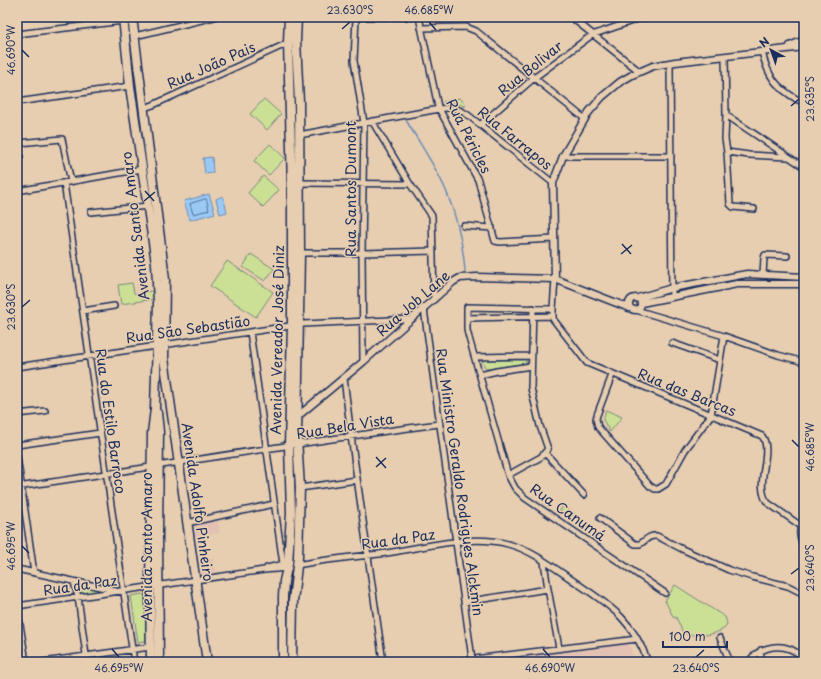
<svg xmlns="http://www.w3.org/2000/svg" width="821" height="679" font-family="'Playpen Sans',sans-serif">
<style>
.built{fill:#e3c1b3}
.green{fill:#cce095;stroke:#74887a}
.water{fill:#9bc9f5;stroke:#688bb9}
.lines{fill:none;stroke-linecap:round;stroke-linejoin:round}
.shore{stroke:#4e6d9a;stroke-width:1}
.stream{stroke:#688bb9;stroke-width:1.5}
.minor-casing{stroke:#1b2f5e;stroke-width:8}
.tertiary-casing{stroke:#1b2f5e;stroke-width:9}
.primary-casing{stroke:#1b2f5e;stroke-width:11}
.minor{stroke:#e8ceb0;stroke-width:5}
.tertiary{stroke:#e8ceb0;stroke-width:6}
.primary{stroke:#e8ceb0;stroke-width:8}
.ticks{fill:none;stroke:#1b2f5e;stroke-width:1.5}
.labels{text-anchor:middle;dominant-baseline:central;stroke-width:3;stroke-linejoin:round;paint-order:stroke}
.street-label{font-size:14px;fill:#1b2f5e;stroke:#e8ceb0}
.neatline{fill:none;stroke:#1b2f5e;stroke-width:1.5}
.ticks-label{font-size:10px;text-anchor:middle;fill:#1b2f5e}
</style>
<rect width="100%" height="100%" fill="#e8ceb0"/>
<filter id="ink" filterUnits="userSpaceOnUse"><feTurbulence type="fractalNoise" baseFrequency=".025" numOctaves="2"/><feDisplacementMap in="SourceGraphic" scale="8" xChannelSelector="R" yChannelSelector="G"/><feConvolveMatrix kernelMatrix="1 2 1 2 8 2 1 2 1" color-interpolation-filters="sRGB"/></filter>
<g filter="url(#ink)">
<path class="built" d="M218,519L219,533L194,537L192,524Z
M214,559L215,563L199,565L198,561Z
M216,567V572L200,574L199,569Z
M17,574H19L22,602H17Z
M628,643L636,662H471H472Z"/>
<path class="green" d="M460,98L465,104V107L455,102L444,104L443,102Z
M264,99L281,114L267,130L250,114Z
M270,144L285,158L269,175L254,161Z
M263,176L279,190L263,207L248,193Z
M251,254L274,269L265,281L243,267Z
M227,261L273,292L256,317L210,286Z
M132,283L134,293L140,295L143,292L154,291V299L121,304L118,285Z
M483,360H525L527,361L526,363L486,369L483,363Z
M606,410L622,417L610,432L603,420Z
M563,506L575,514L571,519L560,511Z
M76,583L109,591L79,596Z
M675,585L725,617L727,623L725,628C714,636 696,637 683,633L676,617L674,618L665,601Z
M142,594L145,596L146,639L145,641L138,642L131,596Z"/>
<path class="water" d="M212,157L213,173L205,174L203,158Z
M209,194L215,213L190,220L184,201Z
M223,196L227,212L220,214L216,199Z"/>
<g class="lines">
<path class="shore" d="M206,199L207,201L209,210L193,214L190,204Z"/>
<path class="stream" d="M406,120C420,144 437,168 447,193C457,218 463,244 465,271"/>
<defs>
<path id="minor" d="M297,17H419
M356,17L354,61L364,123L362,253L363,362
M419,17L438,107L478,180L495,241L500,242L554,239
M571,17L639,71
M421,28L466,27L476,31L585,119
M17,34L123,21
M135,36L214,17
M762,52C768,77 776,87 798,100
M725,56L726,115L725,139L727,152L730,204L733,207L754,209
M670,63L672,296
M17,102L130,86
M144,108L153,105L288,43
M726,115L804,167
M372,121L410,184L432,216L434,299
M480,125L534,78L592,35L644,17
M17,131L20,157
M299,135L439,109C451,107 458,108 468,115L553,183
M19,143L62,139L71,182
M727,152L749,155L788,157
M563,156H671
M64,183L134,662
M299,183L410,184
M17,191C59,184 100,176 142,169
M91,212L148,206
M464,226L492,228
M300,253H362L433,251
M763,275L764,258L765,255L787,256
M555,279L553,309V319L587,363L762,436C774,451 753,486 768,503L804,528
M424,309L472,659
M553,309L467,307V330L469,338L508,475L515,488L525,498L665,593
M636,310L724,336L778,355L804,362
M83,311L114,306
M467,318L553,316
M250,332L283,564
M672,343L720,360
M475,357L531,356
M17,367L303,324L412,319
M480,375L497,371L531,366
M612,375L597,415L596,419L598,427L650,486L655,489H658L666,484L685,450L711,415L724,336
M344,378L351,436L383,662
M17,414L45,411
M17,445L100,433
M545,453L584,495
M17,456L34,573
M508,475L541,457L548,449L540,426L531,388L533,308
M17,487C158,467 298,442 439,424
M300,488L357,480
M600,518L635,544H640C646,540 649,535 657,536L682,549L729,570L752,577L788,586L804,594
M804,522C797,530 800,538 804,547
M187,523L274,504
M544,562L548,589L559,648
M297,565C327,559 357,557 387,553C424,547 472,534 508,544C535,551 558,571 581,586C614,608 634,623 648,662
M267,568L284,564
M17,569L114,590
M74,582L78,597L87,662
M464,602L548,589
M17,606L264,570L288,568
M17,606L26,662
M720,638L730,662
M43,662L150,647
M450,662L637,639
M749,662C757,648 776,644 790,649C795,651 800,655 804,657
M760,662L761,650"/>
<path id="tertiary" d="M790,46L804,40
M555,279L553,183L563,156L589,112L602,97L620,82L632,75L653,66L675,62L804,47
M629 304a6 6 0 1 1 12 0a6 6 0 1 1-12 0Z
M638,298L672,288L736,276L747,274L804,277
M641,303L737,284H804
M298,416L363,362L453,282L460,278L477,277L555,279L632,309"/>
<path id="primary" d="M123,17L130,86L156,263L158,303L155,409L152,433L150,587L151,662
M132,17L162,254L165,280L164,358L207,662
M157,413L159,432L158,536L159,662
M283,662V597L284,581L288,564L291,513L289,446L292,326V185L288,43L289,17
M292,662L293,601L298,557L300,488L297,438L300,253L299,102L296,41L297,17"/>
</defs>
<use href="#minor" class="minor-casing"/>
<use href="#tertiary" class="tertiary-casing"/>
<use href="#primary" class="primary-casing"/>
<use href="#minor" class="minor"/>
<use href="#tertiary" class="tertiary"/>
<use href="#primary" class="primary"/>
</g>
</g>
<path class="ticks" d="M429,22L436,30M342,29L350,22M22,50L29,57M791,106L799,99M145,191L154,201M144,201L155,192M622,244L631,254M621,254L632,245M22,307L30,300M792,440L799,447M376,457L386,468M376,467L386,458M22,546L29,553M791,574L799,568M112,649L119,657M543,649L550,657M696,657L704,650"/>
<g class="labels">
<g class="street-label">
<text transform="translate(211 65) rotate(-24)">Rua João Pais</text>
<text transform="translate(530 68) rotate(-39)">Rua Bolivar</text>
<text transform="translate(469 136) rotate(63)">Rua Péricles</text>
<text transform="translate(515 138) rotate(39)">Rua Farrapos</text>
<text transform="translate(350 189) rotate(-90)">Rua Santos Dumont</text>
<text transform="translate(135 226) rotate(-97)">Avenida Santo Amaro</text>
<text transform="translate(413 303) rotate(-41)">Rua Job Lane</text>
<text transform="translate(188 329) rotate(-8)">Rua São Sebastião</text>
<text transform="translate(277 340) rotate(-89)">Avenida Vereador José Diniz</text>
<text transform="translate(687 392) rotate(22)">Rua das Barcas</text>
<text transform="translate(111 421) rotate(82)">Rua do Estilo Barroco</text>
<text transform="translate(345 426) rotate(-9)">Rua Bela Vista</text>
<text transform="translate(460 482) rotate(82)">Rua Ministro Geraldo Rodrigues Alckmin</text>
<text transform="translate(198 502) rotate(82)">Avenida Adolfo Pinheiro</text>
<text transform="translate(568 512) rotate(35)">Rua Canumá</text>
<text transform="translate(398 539) rotate(-8)">Rua da Paz</text>
<text transform="translate(146 547) rotate(-90)">Avenida Santo Amaro</text>
<text transform="translate(80 585) rotate(-8)">Rua da Paz</text>
</g>
</g>
<rect width="821" height="679" fill="none" stroke="#e8ceb0" stroke-width="44"/>
<g transform="translate(771 50) rotate(319)" stroke="#e8ceb0" stroke-width="3" paint-order="stroke">
<path d="M0-3L7 15L0 10L-7 15Z" fill="#1b2f5e"/>
<text y="-6" font-size="11" font-weight="bold" text-anchor="middle" fill="#1b2f5e">N</text>
</g>
<path d="M663 641v6h64v-6" fill="none" stroke="#1b2f5e" stroke-width="2"/>
<text x="669" y="641" font-size="12" fill="#1b2f5e" stroke="#e8ceb0" stroke-width="3" paint-order="stroke">100 m</text>
<rect x="22" y="22" width="777" height="635" class="neatline"/>
<g class="ticks-label">
<text x="350" y="14">23.630°S</text>
<text x="429" y="14">46.685°W</text>
<text transform="translate(11 50) rotate(-90)" y="4">46.690°W</text>
<text transform="translate(810 99) rotate(-90)" y="4">23.635°S</text>
<text transform="translate(11 307) rotate(-90)" y="4">23.630°S</text>
<text transform="translate(810 447) rotate(-90)" y="4">46.685°W</text>
<text transform="translate(11 546) rotate(-90)" y="4">46.695°W</text>
<text transform="translate(810 568) rotate(-90)" y="4">23.640°S</text>
<text x="119" y="672">46.695°W</text>
<text x="550" y="672">46.690°W</text>
<text x="696" y="672">23.640°S</text>
</g>
</svg>
